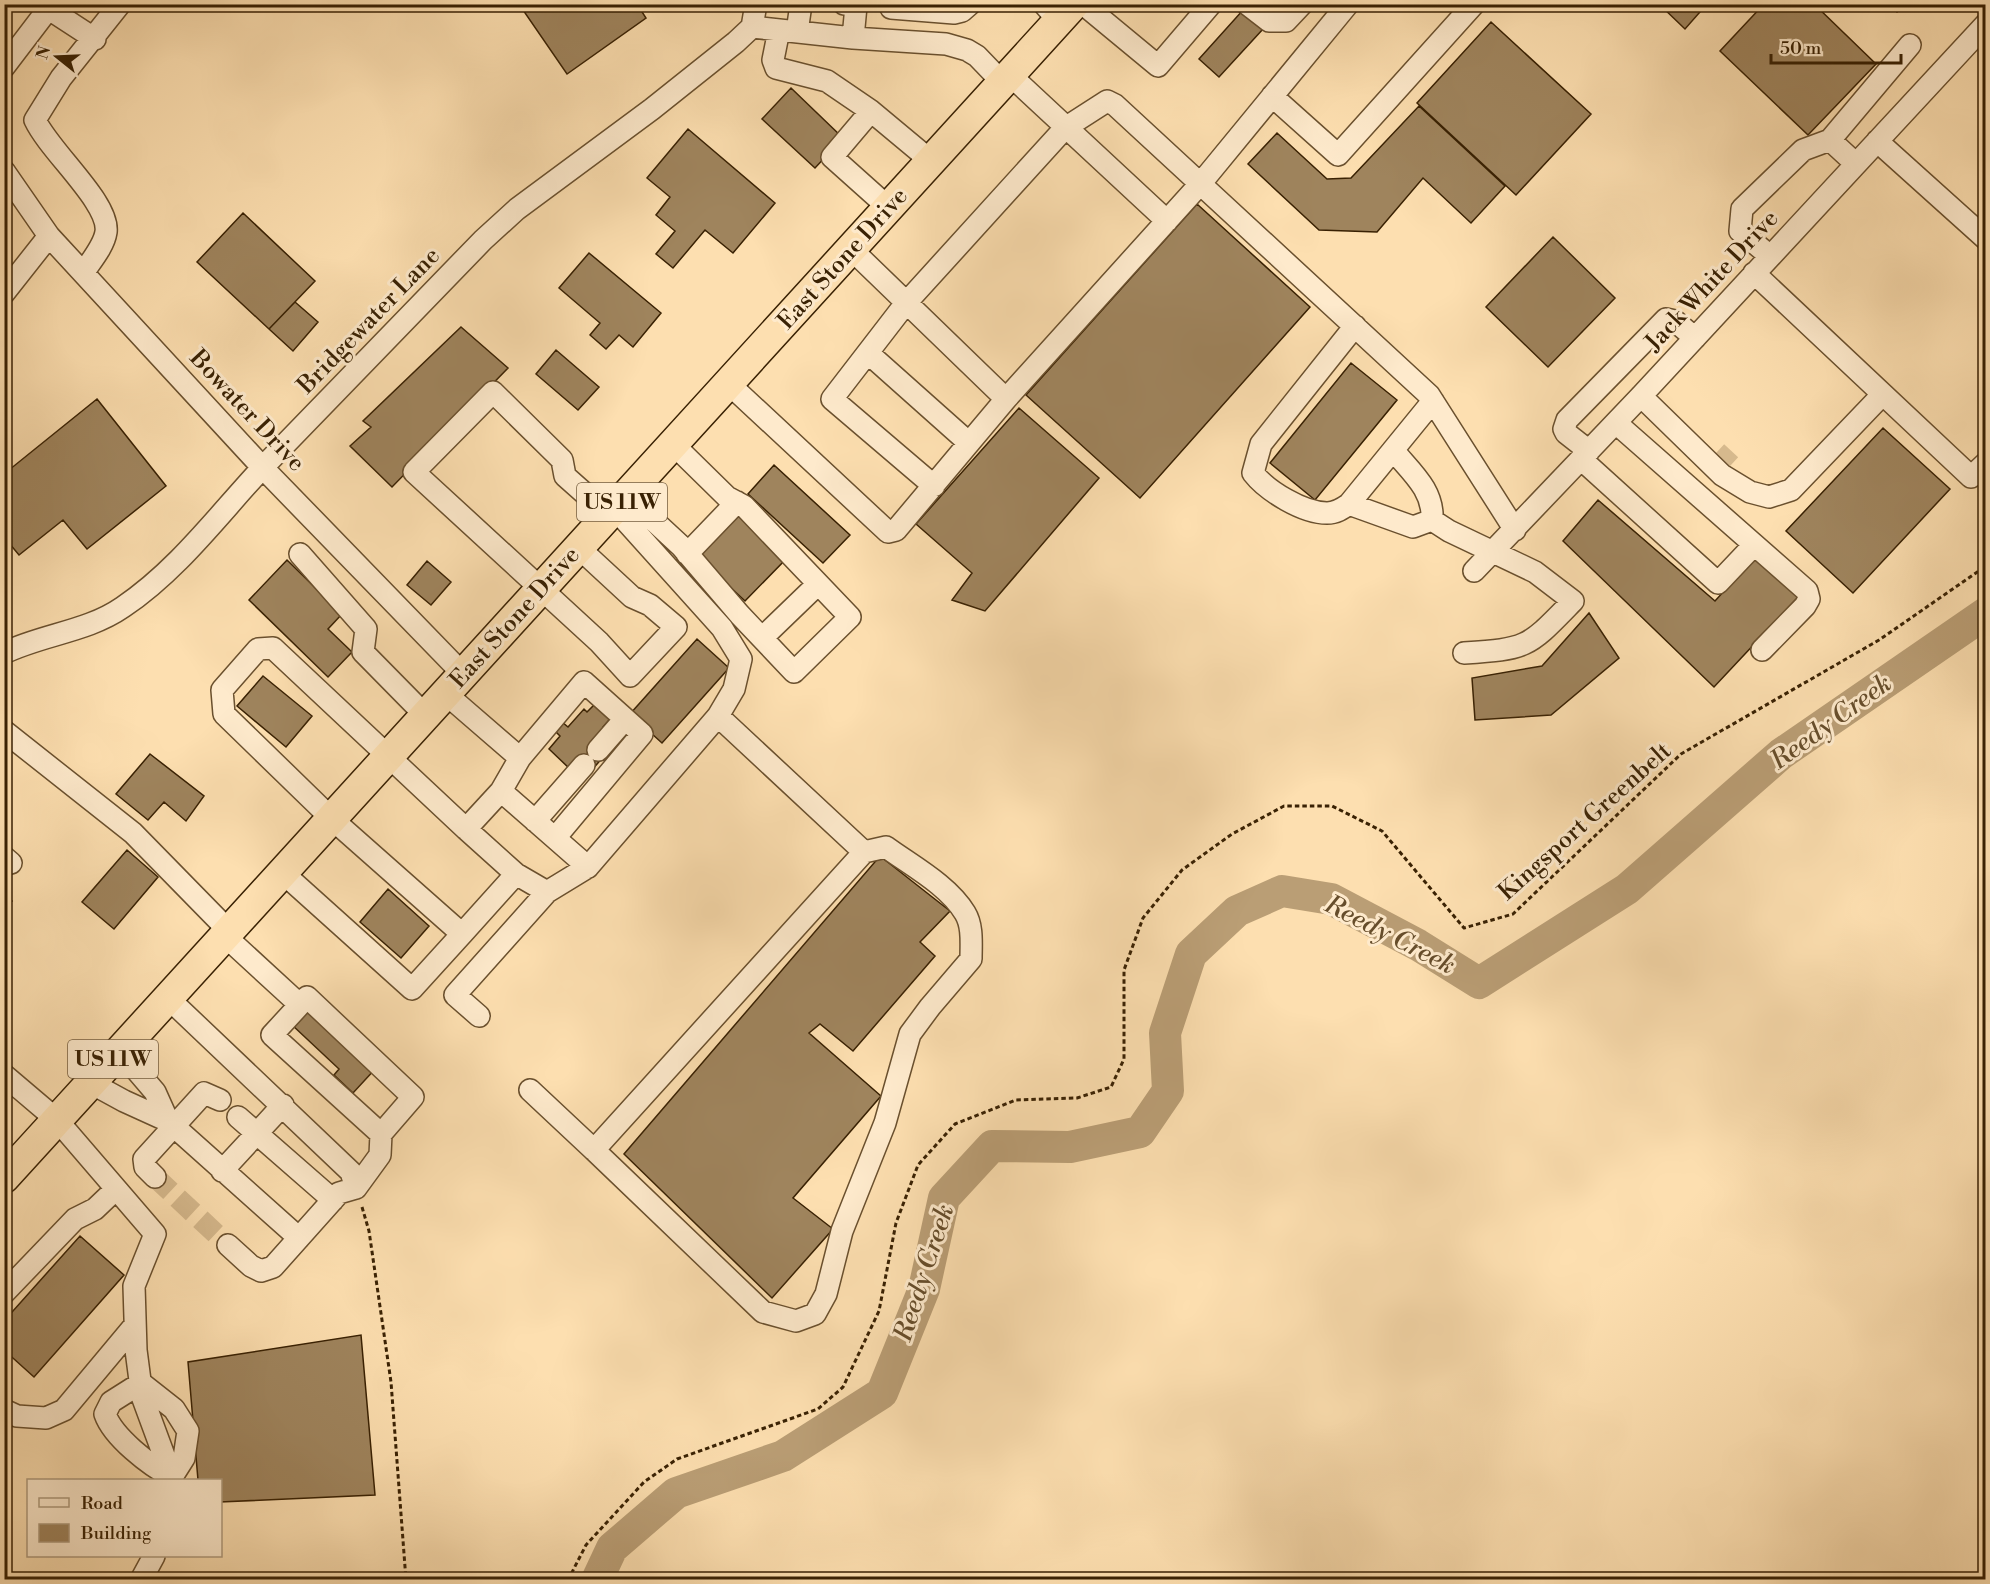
<svg xmlns="http://www.w3.org/2000/svg" width="1990" height="1584" font-family="'Libre Bodoni',serif">
<style>
.lines{fill:none;stroke-linecap:round;stroke-linejoin:round}
.river{stroke:#ba9e75;stroke-width:32}
.building{fill:#9f845d;stroke:#392103;stroke-width:1.5}
.minor-tunnel{stroke:#d6b98d;stroke-width:21;stroke-dasharray:21 10;stroke-linecap:butt}
.minor-casing{stroke:#6a502e;stroke-width:24}
.highway-casing{stroke:#392103;stroke-width:33}
.path{stroke:#392103;stroke-width:3;stroke-dasharray:4.5 3;stroke-linecap:butt}
.minor{stroke:#feeacc;stroke-width:21}
.highway{stroke:#fddfb0;stroke-width:30}
.labels{text-anchor:middle;dominant-baseline:central;stroke-width:6;stroke-linejoin:round;paint-order:stroke}
.shield{fill:#feeacc;stroke:#745d3f;stroke-width:1.5}
.shield-label{font-size:22px;font-weight:bold;fill:#392103}
.street-label{font-size:24px;fill:#392103;stroke:#feeacc}
.water-label{font-size:26px;font-style:italic;fill:#664d2b;stroke:#feeacc}
</style>
<rect width="100%" height="100%" fill="#fddfb0"/>
<filter id="stains"><feTurbulence type="fractalNoise" baseFrequency=".00333" numOctaves="4"/><feColorMatrix values="0 0 0 0 .2 0 0 0 0 .09 0 0 0 0 .02 0 0 0 .5 -.17"/></filter>
<radialGradient id="worn" r=".72"><stop offset=".6" stop-color="#630" stop-opacity="0"/><stop offset="1" stop-color="#630" stop-opacity=".3"/></radialGradient>
<g class="lines">
<path class="river" d="M597,1580L612,1548L676,1493L783,1456L882,1393L924,1289L944,1198L992,1146L1070,1147L1140,1132L1168,1091L1165,1033L1191,954L1237,911L1282,891L1331,899L1418,945L1479,983L1627,889L1781,754L1986,613"/>
</g>
<path class="building" d="M532,4H637L646,18L567,74L523,10Z
M1659,4H1707L1685,29Z
M1764,4H1814L1876,64L1808,135L1720,51Z
M1888,4H1904L1897,12Z
M1243,10L1263,29L1219,77L1199,59Z
M1491,22L1591,114L1516,195L1417,103Z
M791,88L843,138L815,168L762,119Z
M1419,106L1505,186L1471,223L1423,178L1377,232L1319,230L1248,164L1277,133L1327,179L1351,178Z
M688,129L775,203L733,253L705,230L673,268L656,254L675,231L656,215L670,197L647,178Z
M1197,204L1310,307L1140,498L1026,395Z
M243,213L315,281L269,329L197,262Z
M1553,237L1615,298L1548,367L1486,307Z
M589,253L661,313L633,347L619,335L606,349L590,335L600,323L559,288Z
M295,302L318,322L293,351L269,329Z
M461,327L508,368L392,487L350,446L371,427L363,421Z
M556,350L599,387L578,410L536,374Z
M1351,363L1397,400L1315,500L1270,463Z
M97,399L166,486L87,549L63,520L19,555L4,537V474Z
M1019,408L1099,478L985,611L952,600L972,573L916,524Z
M1883,428L1950,489L1853,593L1786,531Z
M774,465L850,535L823,563L748,494Z
M1598,500L1715,601L1757,555L1803,592L1714,687L1563,541Z
M739,511L787,558L745,601L697,556Z
M287,560L342,614L328,629L352,652L328,677L249,600Z
M427,561L451,582L431,605L407,585Z
M1589,613L1619,658L1551,715L1475,720L1472,678L1542,666Z
M697,639L729,668L662,743L630,714Z
M263,676L312,716L286,747L237,706Z
M594,705L610,719L603,727L604,756L591,771L570,769L549,749L560,736L554,730L562,722L568,727L584,709L587,712Z
M150,754L204,796L186,821L164,802L148,820L116,794Z
M127,850L158,877L114,929L82,902Z
M880,856L950,911L920,942L935,956L853,1051L820,1024L809,1033L881,1096L793,1198L833,1229L772,1298L624,1154Z
M388,889L429,926L401,958L360,922Z
M4,894L12,901L4,909Z
M308,1005L376,1068L353,1093L334,1075L339,1069L291,1024Z
M80,1236L124,1275L34,1377L4,1350V1321Z
M361,1335L375,1495L220,1502V1480H198L188,1362Z"/>
<g class="lines">
<path class="minor-tunnel" d="M1717,452L1731,465
M155,1177L228,1245"/>
<defs>
<path id="minor" d="M844,4L856,6L853,38
M1044,4L1059,21
M1083,4L1158,66L1211,4
M1247,4L1269,21H1286L1302,4
M891,8L954,13L962,11L970,4
M49,9L95,39
M752,27L853,38L946,44L967,50L977,56L1003,83
M779,30L773,60L776,68L827,81L871,111
M797,32L801,4
M4,67L52,4
M1010,75L1167,221
M1272,96L1338,155L1474,4
M1830,140L1856,164
M1877,141L1986,239
M4,171L49,236L263,468L464,675
M889,208L832,157L871,111L931,161
M1770,256L1740,231L1742,209L1803,150L1830,140L1910,45
M83,273C91,261 104,246 106,232C110,203 50,152 35,120L61,78L120,4
M1754,273L1971,477L1986,463
M4,293L49,236
M1355,326L1261,444L1253,473C1267,491 1303,513 1327,513C1336,513 1342,509 1349,504L1433,401
M868,353L969,443
M729,384L888,532L896,530L1006,399L851,249
M1641,396L1722,475L1750,492L1769,497L1791,490L1882,395
M1006,399L1201,183L1348,4
M1616,423L1807,591L1809,599L1805,606L1762,650
M1393,450C1411,472 1434,490 1432,520
M1589,451L1566,433L1564,429L1567,420L1666,319L1675,321L1695,338
M1581,459L1718,583L1754,545
M934,486L832,399L906,303L1065,128L1107,101L1115,105L1429,395L1515,530
M627,496L681,546L740,615L794,672L850,617L744,506L727,497L674,445
M1349,504L1413,527L1432,520L1449,531L1535,572L1573,601C1528,647 1529,649 1464,653
M615,509L722,628L741,659L734,689L718,716
M579,548L632,597L650,605L676,627L630,676L599,642L414,472L493,392L562,460L565,476L609,515
M300,554L366,629L363,652L426,716
M687,554L737,502
M1474,571L1641,396L1986,24
M762,638L818,584
M4,653C43,634 87,632 123,607C178,570 219,514 264,466C337,390 410,315 483,240L517,209L652,109L736,42L752,27L756,4
M4,731L133,833L229,931
M598,750L625,719
M520,758L584,682L642,734L555,838
M501,791L588,867
M535,821L584,765
M466,829L516,874L547,892L455,995L479,1016
M886,847C912,866 948,885 965,913C973,926 971,944 971,959L930,1007L910,1034L885,1123L842,1231L826,1294L815,1314L796,1321L763,1312L594,1150L864,852Z
M4,857L11,863
M283,873L412,989L462,934L332,819L224,714L222,690L258,649L273,648L466,829L501,791L520,758L446,694
M547,892L588,867L718,716L864,852
M462,934L516,874
M225,936L299,1004
M168,998L351,1172L356,1188
M120,1051L155,1092L168,1121
M4,1075L57,1120L155,1234L134,1286L136,1350L142,1396L173,1480
M91,1083L124,1101L168,1121L299,1238
M530,1090L594,1150
M238,1117L333,1200
M222,1171L283,1105
M155,1177L145,1167L144,1159L204,1093L220,1100
M228,1245L251,1266L261,1271L273,1267L339,1193L356,1188L380,1155L381,1134L413,1097L307,997L272,1035L381,1134
M4,1293L75,1219L95,1209L116,1189
M141,1383L174,1409L188,1431L184,1458L172,1477C150,1466 113,1437 105,1414L111,1402Z
M4,1410L17,1416L46,1418L64,1410L135,1325
M141,1580L154,1556"/>
<path id="highway" d="M4,1178L1074,4"/>
</defs>
<use href="#minor" class="minor-casing"/>
<use href="#highway" class="highway-casing"/>
<path class="path" d="M362,1207L369,1231L391,1382L406,1580
M568,1580L586,1545L644,1482L677,1459L818,1409L843,1387L879,1311L896,1223L918,1165L955,1124L1016,1100L1077,1098L1111,1087L1124,1059V970L1143,918L1182,870L1232,834L1284,806H1332L1382,831L1464,928L1513,914L1681,754L1879,640L1986,566"/>
<use href="#minor" class="minor"/>
<use href="#highway" class="highway"/>
</g>
<g class="labels">
<g class="shield">
<rect x="577" y="483" width="90" height="38" rx="4.5"/>
<rect x="68" y="1040" width="90" height="38" rx="4.5"/>
</g>
<g class="shield-label">
<text x="622" y="502">US 11W</text>
<text x="113" y="1059">US 11W</text>
</g>
<g class="street-label">
<text transform="translate(843 259) rotate(-48)">East Stone Drive</text>
<text transform="translate(1712 281) rotate(-47)">Jack White Drive</text>
<text transform="translate(369 321) rotate(-46)">Bridgewater Lane</text>
<text transform="translate(247 411) rotate(47)">Bowater Drive</text>
<text transform="translate(515 618) rotate(-48)">East Stone Drive</text>
<text transform="translate(1585 822) rotate(-42)">Kingsport Greenbelt</text>
</g>
<g class="water-label">
<text transform="translate(1831 722) rotate(-36)">Reedy Creek</text>
<text transform="translate(1390 935) rotate(27)">Reedy Creek</text>
<text transform="translate(924 1273) rotate(-72)">Reedy Creek</text>
</g>
</g>
<rect width="1990" height="1584" fill="none" stroke="#fddfb0" stroke-width="24"/>
<rect x="6" y="6" width="1978" height="1572" fill="none" stroke="#392103" stroke-width="3"/>
<rect x="12" y="12" width="1966" height="1560" fill="none" stroke="#392103" stroke-width="1.5"/>
<rect x="27" y="1479" width="195" height="78" fill="#feeacc" stroke="#af9a7c" stroke-width="1.5"/>
<rect x="39" y="1498" width="30" height="9" fill="#feeacc" stroke="#af9a7c" stroke-width="1.5"/>
<text x="81" y="1509" font-size="18" fill="#392103">Road</text>
<rect x="39" y="1524" width="30" height="18" fill="#9f845d" stroke="#af9a7c" stroke-width="1.5"/>
<text x="81" y="1539" font-size="18" fill="#392103">Building</text>
<g transform="translate(57 57) rotate(288)" stroke="#feeacc" stroke-width="4.5" paint-order="stroke">
<path d="M0-4.5L10 22L0 15L-10 22Z" fill="#392103"/>
<text y="-9" font-size="16" font-weight="bold" text-anchor="middle" fill="#392103">N</text>
</g>
<path d="M1771 54v9h130v-9" fill="none" stroke="#392103" stroke-width="3"/>
<text x="1780" y="54" font-size="18" fill="#392103" stroke="#feeacc" stroke-width="4.5" paint-order="stroke">50 m</text>
<rect width="100%" height="100%" filter="url(#stains)"/>
<rect width="100%" height="100%" fill="url(#worn)"/>
</svg>
